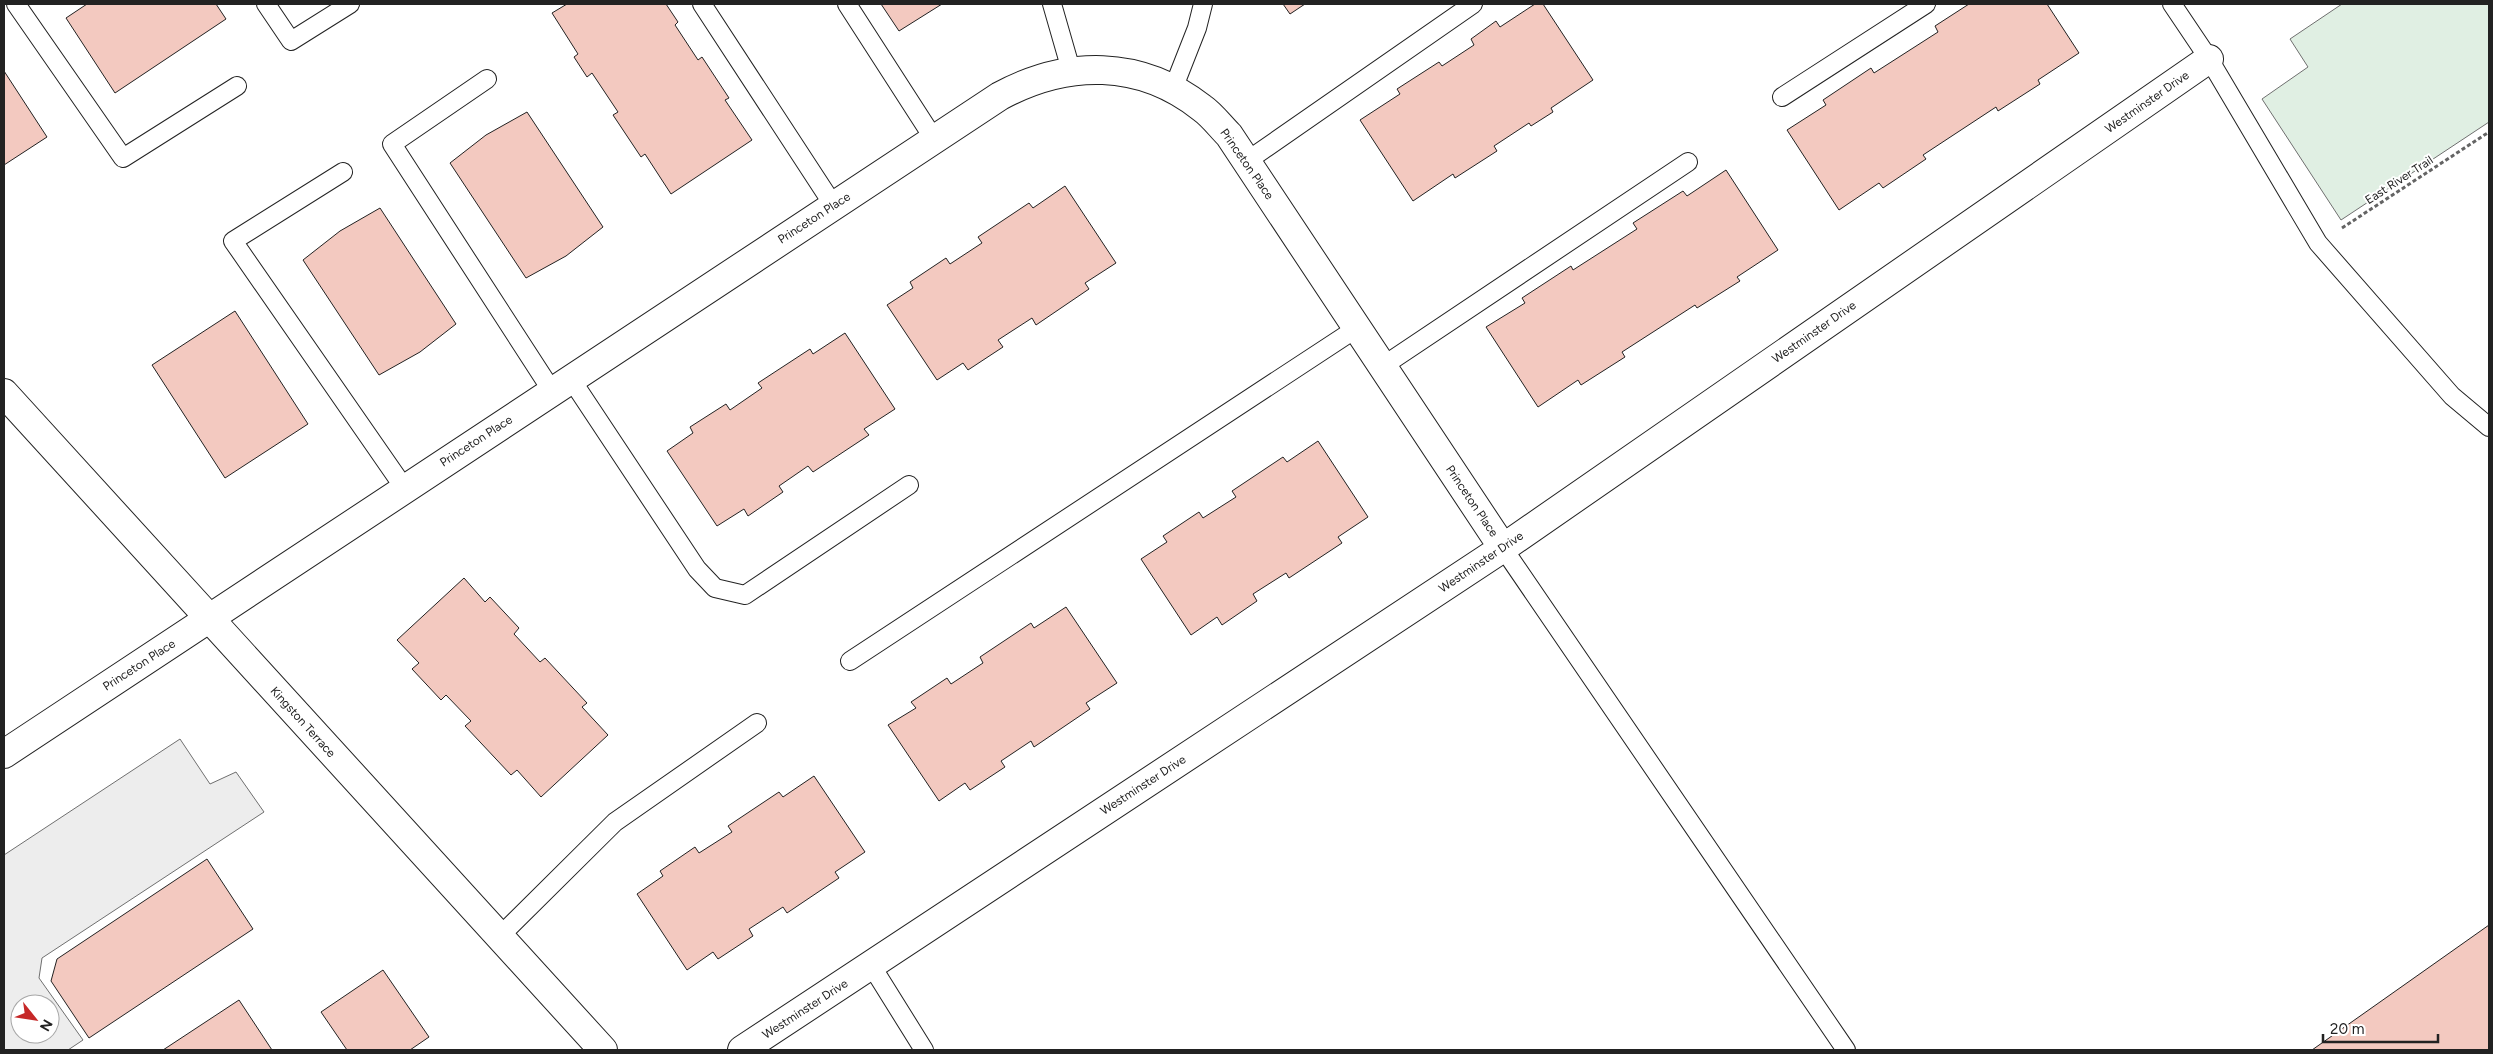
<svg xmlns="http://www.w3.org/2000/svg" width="2493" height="1054" font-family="Figtree,sans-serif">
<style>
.green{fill:#e0efe3;stroke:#6f6f6f}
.parking{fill:#ededed;stroke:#6f6f6f;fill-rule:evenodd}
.building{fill:#f3c9c0;stroke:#222}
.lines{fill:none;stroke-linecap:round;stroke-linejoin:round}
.service-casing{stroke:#222;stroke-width:20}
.minor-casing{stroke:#222;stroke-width:30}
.path{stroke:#646464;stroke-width:3;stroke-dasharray:4 2.5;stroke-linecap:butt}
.service{stroke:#fff;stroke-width:18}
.minor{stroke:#fff;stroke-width:28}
.labels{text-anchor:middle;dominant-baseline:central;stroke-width:4;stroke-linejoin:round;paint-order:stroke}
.street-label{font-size:12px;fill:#222;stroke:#fff}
</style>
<rect width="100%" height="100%" fill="#fff"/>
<path class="green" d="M2342,4H2489V122L2341,220L2262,99L2308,67L2290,39Z"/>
<path class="parking" d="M180,739L210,784L236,772L264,812L42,958L39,978L83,1040L68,1050H4V855ZM20,1004H50V1034H20Z"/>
<path class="building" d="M87,4H216L226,19L115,93L66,18Z
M567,4H666L678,22L675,25L698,60L702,57L729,98L725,100L752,140L671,194L645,154L641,157L613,115L618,112L592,73L587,77L574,57L578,54L552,13Z
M881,4H942L899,31Z
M1283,4H1305L1290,14Z
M1535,4H1543L1593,80L1551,108L1553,112L1531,126L1529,123L1494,146L1497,151L1455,178L1453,174L1413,201L1360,120L1400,94L1397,89L1439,62L1442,66L1474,45L1471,39L1496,21L1500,27Z
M1969,4H2047L2079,53L2038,80L2040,84L1998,111L1996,107L1923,155L1926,159L1883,188L1879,183L1839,210L1787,130L1826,105L1823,100L1871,68L1874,73L1938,32L1935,26Z
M4,71L47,137L4,165Z
M527,112L603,227L566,256L526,278L450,163L486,135Z
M1726,170L1778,250L1737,277L1740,281L1697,308L1695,305L1622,352L1625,357L1581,385L1578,380L1538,407L1486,327L1525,303L1522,298L1571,266L1573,270L1637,229L1633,223L1683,191L1687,196Z
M1065,186L1116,263L1085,283L1089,289L1036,325L1032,318L998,340L1003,347L968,370L963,363L937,380L887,305L913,288L910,282L946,258L950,264L982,243L978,237L1029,203L1033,208Z
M380,208L456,324L420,352L379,375L303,260L340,231Z
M235,311L308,424L225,478L152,365Z
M845,333L895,409L864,429L869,435L813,472L808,466L779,486L783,492L748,516L744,509L717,526L667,451L693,433L690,427L726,404L730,410L762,388L758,383L810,349L813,354Z
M1318,441L1368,517L1338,537L1342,543L1289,578L1286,573L1253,594L1257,601L1222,625L1217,617L1191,635L1141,559L1167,542L1163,536L1199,512L1203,518L1236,497L1232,491L1283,457L1287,462Z
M464,578L485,602L490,597L519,628L514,634L540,662L545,658L587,703L582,707L608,735L541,797L517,770L511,775L465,726L471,721L446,695L441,700L412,669L419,663L397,640Z
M1066,607L1117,683L1086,703L1090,709L1034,747L1031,741L1001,761L1005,767L970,790L965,783L939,801L888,725L916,708L911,702L947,678L951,684L983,663L980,657L1031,623L1034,628Z
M814,776L865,852L835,872L839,878L787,913L783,907L749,929L753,936L718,959L713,952L687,970L637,894L663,876L660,871L695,847L699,853L732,832L728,826L779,792L783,797Z
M207,859L253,929L89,1038L51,981L57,959Z
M2489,925V1050H2312Z
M383,970L429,1037L410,1050H347L321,1012Z
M239,1000L272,1050H163Z"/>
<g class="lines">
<defs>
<path id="service" d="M16,4L123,158L237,86
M266,4L291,41L350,4
M702,4L834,206
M847,4L934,139
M1052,4L1071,70
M2172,4L2209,59L2318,243L2452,396L2489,427
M487,79L392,144L552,391
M1173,89L1197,28L1203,4
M1782,97L1926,4
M1247,161L1473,4
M343,172L233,241L405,489
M1383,366L1688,162
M571,379L697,569L715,588L745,595L909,485
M1503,548L1846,1050
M850,661L1357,328
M499,937L615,822L757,723
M871,965L924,1050"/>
<path id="minor" d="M4,393L603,1050
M4,754L1000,96C1067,60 1140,59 1202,108C1212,115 1220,126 1229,135L1503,548
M742,1050L1503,548L2209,59"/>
</defs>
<use href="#service" class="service-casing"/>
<use href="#minor" class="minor-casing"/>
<path class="path" d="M2342,228L2489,132"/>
<use href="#service" class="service"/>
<use href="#minor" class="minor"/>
</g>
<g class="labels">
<g class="street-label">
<text transform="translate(2147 102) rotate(-35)">Westminster Drive</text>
<text transform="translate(1247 164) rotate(55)">Princeton Place</text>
<text transform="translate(2399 180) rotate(-33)">East River Trail</text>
<text transform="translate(814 218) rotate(-33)">Princeton Place</text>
<text transform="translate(1814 332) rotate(-35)">Westminster Drive</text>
<text transform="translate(476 441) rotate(-33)">Princeton Place</text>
<text transform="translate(1472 501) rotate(56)">Princeton Place</text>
<text transform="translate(1481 562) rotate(-34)">Westminster Drive</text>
<text transform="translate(139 665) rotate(-33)">Princeton Place</text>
<text transform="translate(303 722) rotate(48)">Kingston Terrace</text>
<text transform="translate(1143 785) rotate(-33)">Westminster Drive</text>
<text transform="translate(805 1009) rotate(-33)">Westminster Drive</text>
</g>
</g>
<rect width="2493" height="1054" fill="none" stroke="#222222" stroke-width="10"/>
<g transform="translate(35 1019) rotate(120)"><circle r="24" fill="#ffffff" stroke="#a7a7a7"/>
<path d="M0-4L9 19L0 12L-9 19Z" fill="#c62828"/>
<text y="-8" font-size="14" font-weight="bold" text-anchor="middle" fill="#222222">N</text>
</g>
<path d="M2323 1034v8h115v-8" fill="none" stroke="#222222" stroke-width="2.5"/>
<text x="2330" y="1034" font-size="15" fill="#222222" stroke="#ffffff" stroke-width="4" paint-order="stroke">20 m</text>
</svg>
